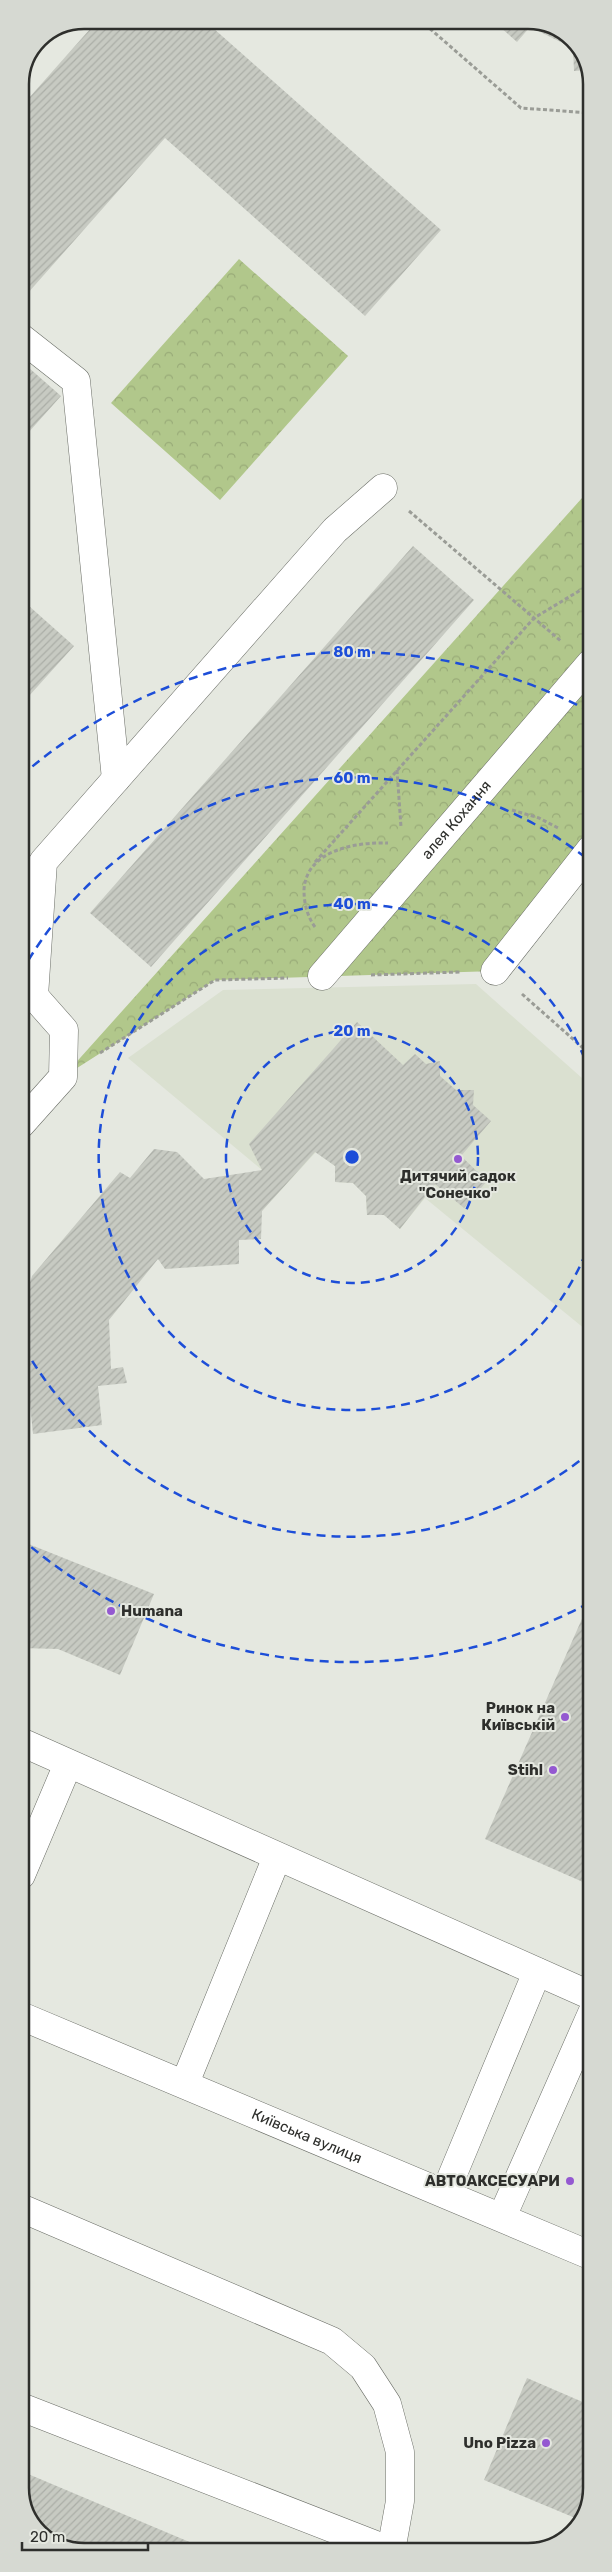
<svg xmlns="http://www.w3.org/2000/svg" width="612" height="2572" font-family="Rubik,sans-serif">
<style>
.built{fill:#dae0d0}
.park{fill:url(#park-crowns)}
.building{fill:url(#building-hatch)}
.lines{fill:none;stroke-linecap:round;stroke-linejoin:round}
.minor-casing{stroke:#6a6d66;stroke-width:29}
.major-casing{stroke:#6a6d66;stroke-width:29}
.path{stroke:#9a9c96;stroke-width:3;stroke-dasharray:4 2.5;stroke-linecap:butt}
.minor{stroke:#fff;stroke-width:28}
.major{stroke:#fff;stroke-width:28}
.ring{fill:none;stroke:#1d4ed8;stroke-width:2.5;stroke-dasharray:9 6}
.poi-dot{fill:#9459d1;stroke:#e5e8e0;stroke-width:2}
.labels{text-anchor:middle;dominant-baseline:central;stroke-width:4;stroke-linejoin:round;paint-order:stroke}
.street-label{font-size:15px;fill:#2e2f2c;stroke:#e5e8e0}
.poi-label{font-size:15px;font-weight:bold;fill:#2e2f2c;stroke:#e5e8e0;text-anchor:end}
.rim{fill:none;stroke:#2e2f2c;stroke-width:2.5}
.centre{fill:#1d4ed8;stroke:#e5e8e0;stroke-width:2.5}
.ring-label{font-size:15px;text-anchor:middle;font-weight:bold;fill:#1d4ed8;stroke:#e5e8e0;stroke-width:4;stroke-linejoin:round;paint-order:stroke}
</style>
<defs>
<pattern id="park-crowns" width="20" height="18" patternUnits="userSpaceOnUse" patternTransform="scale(1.25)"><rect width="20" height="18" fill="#b1c78b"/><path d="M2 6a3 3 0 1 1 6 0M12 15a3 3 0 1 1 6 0" fill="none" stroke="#99ab78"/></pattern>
<pattern id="building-hatch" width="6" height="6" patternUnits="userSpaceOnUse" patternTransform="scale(1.25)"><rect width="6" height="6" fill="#c7cac2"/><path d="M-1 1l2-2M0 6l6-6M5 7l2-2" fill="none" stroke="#abaea7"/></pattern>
</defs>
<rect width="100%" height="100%" fill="#e5e8e0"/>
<path class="built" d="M476,984L591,1086V1334L425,1198L400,1229L384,1215H367L366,1196L353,1183L335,1182V1166L316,1152L262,1211V1170L128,1058L223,990Z"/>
<path class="park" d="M239,259L348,356L220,500L111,403Z
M591,488V849L495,971L215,980L63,1077Z"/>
<path class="building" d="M98,20H204L441,230L365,316L165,138L20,302V108Z
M492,20L536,21L570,36L590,70L574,71L573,48L530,27L517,42Z
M20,360L61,396L20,442Z
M413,546L474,600L151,967L90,913Z
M20,598L74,646L20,706Z
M357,1022L403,1065L415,1054L426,1064L440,1061V1076L456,1090H474L473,1105L491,1121L461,1156L487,1181L464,1208L435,1184L400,1229L384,1215H367L366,1196L353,1183L335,1182V1166L315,1152L262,1211L261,1239L239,1240V1264L165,1269L158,1259L109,1320L111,1369L123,1367L127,1383L98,1386L102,1425L33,1434L27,1374L21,1370V1311L32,1276L120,1172L130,1178L154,1149L177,1152L204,1179L262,1170L249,1144Z
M21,1541L154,1594L120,1675L58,1649L21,1648Z
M592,1596V1886L485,1839Z
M527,2378L592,2406V2488L580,2520L484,2480Z
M21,2471L199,2546L213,2552H80L42,2536L21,2500Z"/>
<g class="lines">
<defs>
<g id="minor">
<path d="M20,337L76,381L116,779"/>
<path d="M495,971L591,849"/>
<path id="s1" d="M322,976L591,663"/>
<path d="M20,993L34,996L64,1030L63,1077L21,1124"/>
<path d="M34,996L43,862L335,530L383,488"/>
<path d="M21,1742L592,1996"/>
<path d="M21,1875L68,1764"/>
<path d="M185,2083L277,1857"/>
<path d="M445,2193L537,1972"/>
<path d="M21,2208L332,2341L363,2367L387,2404L400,2452V2501L391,2551"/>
<path d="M502,2217L592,2013"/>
<path d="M21,2407L391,2551"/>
</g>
<g id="major">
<path id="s2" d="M21,2016L592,2256"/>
</g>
</defs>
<use href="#minor" class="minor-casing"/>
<use href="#major" class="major-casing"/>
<path class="path" d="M420,20L521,108L591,113
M409,511L562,642
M591,581L586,603L591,623
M397,770L401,827
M512,810L539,818L560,829
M315,862L534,618L589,585
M315,927C307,916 304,903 304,890C306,850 356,842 388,843
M371,975L460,972
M522,994L591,1055
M100,1053L215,980L288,978"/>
<use href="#minor" class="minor"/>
<use href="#major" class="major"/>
</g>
<g class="ring">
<circle cx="352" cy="1157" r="126"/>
<path d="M591 1239A253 253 0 1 1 591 1075"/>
<path d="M591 1452A379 379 0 0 1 22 1344M21 973A379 379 0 0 1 591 862"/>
<path d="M589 1603A505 505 0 0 1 24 1541M21 776A505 505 0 0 1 589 711"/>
</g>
<g class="poi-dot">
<circle cx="458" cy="1159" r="5"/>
<circle cx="111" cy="1611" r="5"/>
<circle cx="565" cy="1717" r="5"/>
<circle cx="553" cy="1770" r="5"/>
<circle cx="570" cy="2181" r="5"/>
<circle cx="546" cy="2443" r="5"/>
</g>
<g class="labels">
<g class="street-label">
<text stroke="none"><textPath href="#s1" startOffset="206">алея Кохання</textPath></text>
<text stroke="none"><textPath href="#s2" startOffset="310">Київська вулиця</textPath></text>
</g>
<g class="poi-label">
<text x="458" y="1176" text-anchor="middle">Дитячий садок<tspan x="458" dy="17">"Сонечко"</tspan></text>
<text x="121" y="1611" text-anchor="start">Humana</text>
<text x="555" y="1708">Ринок на<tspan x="555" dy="17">Київській</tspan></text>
<text x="543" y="1770">Stihl</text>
<text x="560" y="2181">АВТОАКСЕСУАРИ</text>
<text x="536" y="2443">Uno Pizza</text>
</g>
</g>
<path d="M0 0H612V2572H0ZM84 29H528A55 55 0 0 1 583 84V2488A55 55 0 0 1 528 2543H84A55 55 0 0 1 29 2488V84A55 55 0 0 1 84 29Z" fill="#d6d9d2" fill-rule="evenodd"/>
<path class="rim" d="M84 29H528A55 55 0 0 1 583 84V2488A55 55 0 0 1 528 2543H84A55 55 0 0 1 29 2488V84A55 55 0 0 1 84 29Z"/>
<circle cx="352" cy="1157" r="8" class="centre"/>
<g class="ring-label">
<text x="352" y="657">80 m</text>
<text x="352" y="783">60 m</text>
<text x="352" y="909">40 m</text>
<text x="352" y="1036">20 m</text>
</g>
<path d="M22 2542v8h126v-8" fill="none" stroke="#2e2f2c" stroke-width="2.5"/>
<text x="30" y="2542" font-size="15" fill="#2e2f2c" stroke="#e5e8e0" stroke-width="4" paint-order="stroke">20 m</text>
</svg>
